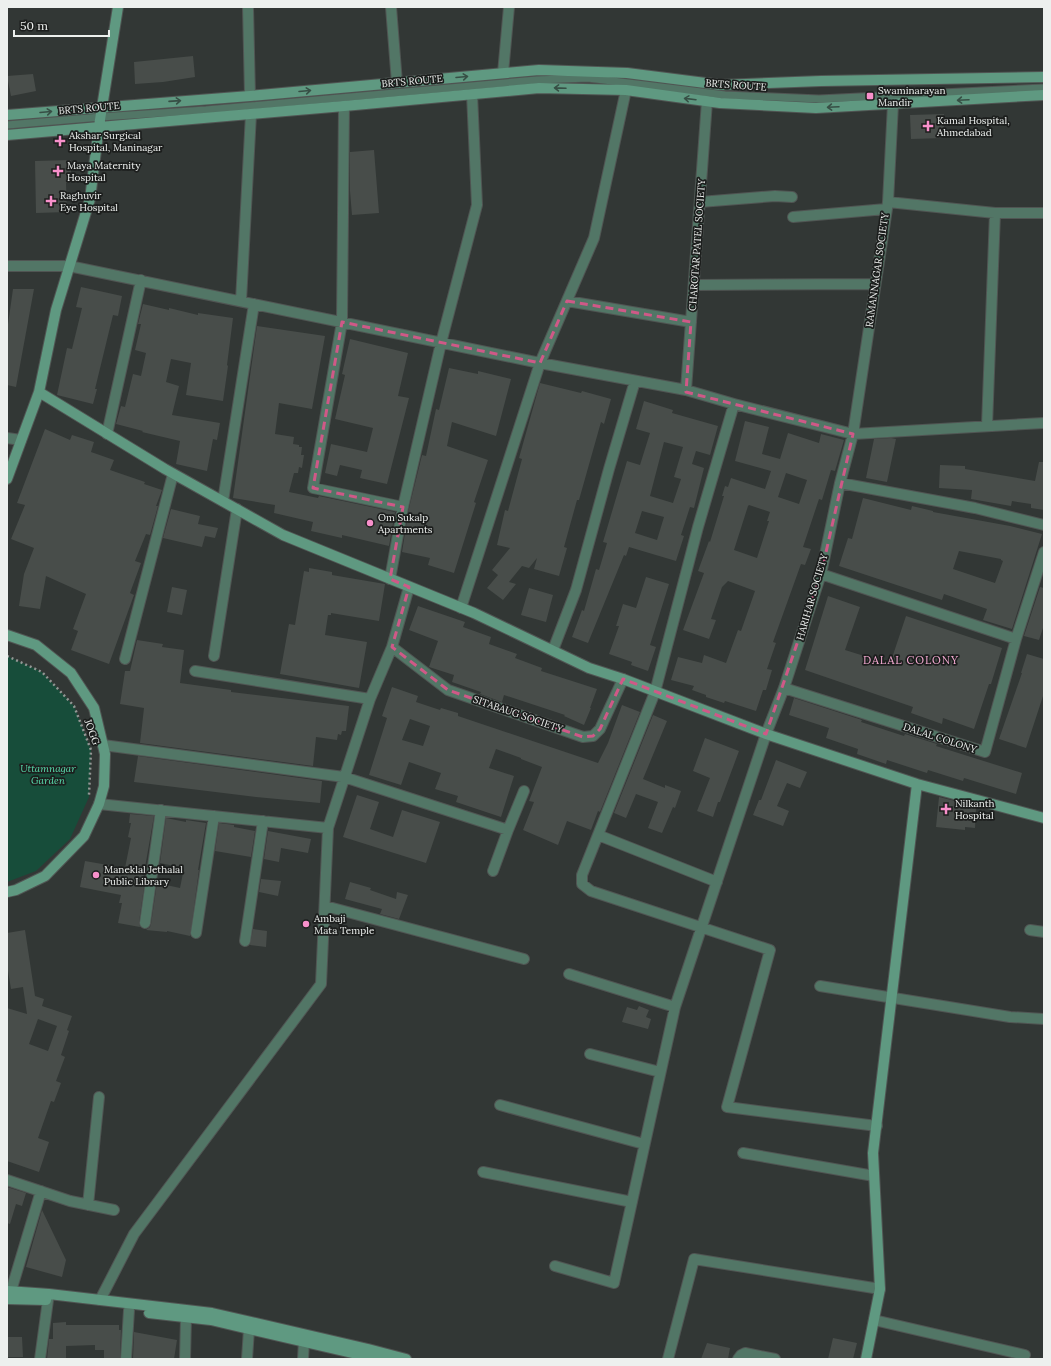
<svg xmlns="http://www.w3.org/2000/svg" width="1051" height="1366" font-family="Lora,serif">
<style>
.green{fill:#174d3a}
.building{fill:#484d4a;fill-rule:evenodd}
.lines{fill:none;stroke-linecap:round;stroke-linejoin:round}
.lane-casing{stroke:#505553;stroke-width:9}
.street-casing{stroke:#505553;stroke-width:12}
.secondary-casing{stroke:#505553;stroke-width:12}
.path{stroke:#939795;stroke-width:2.5;stroke-dasharray:2 3;stroke-linecap:butt}
.lane{stroke:#527666;stroke-width:7}
.street{stroke:#527666;stroke-width:10}
.secondary{stroke:#5f9981;stroke-width:10}
.oneway{stroke:#374f45}
.marked{fill:none;stroke:#cf5987;stroke-width:3;stroke-dasharray:8 5;stroke-linejoin:round}
.poi-dot{fill:#f890cb;stroke:#1c1e1d;stroke-width:1.5}
.labels{text-anchor:middle;dominant-baseline:central;stroke-width:3.5;stroke-linejoin:round;paint-order:stroke}
.street-label{font-size:10px;fill:#edf0ee;stroke:#1c1e1d}
.poi-label{font-size:10px;fill:#edf0ee;stroke:#1c1e1d;text-anchor:start}
.park-label{font-size:10px;font-style:italic;fill:#59ddad;stroke:#1c1e1d}
.neighbourhood-label{font-size:11px;letter-spacing:1px;fill:#f5abd3;stroke:#1c1e1d}
</style>
<rect width="100%" height="100%" fill="#323735"/>
<path class="green" d="M7,656L42,672L74,706L91,750L89,797L70,839L36,871L7,882Z"/>
<path class="building" d="M193,56L195,77L163,82L135,84L134,62Z
M33,74L36,91L11,96L7,76Z
M944,114V138L911,139L910,115Z
M374,150L379,213L352,215L350,191V152Z
M71,160V183H66L67,212L36,213L35,161Z
M81,287L122,296L118,316L113,315L95,389H97L93,404L57,395L67,348L72,349L82,308L76,307Z
M13,289H34L16,387L7,385V331Z
M143,304L169,310V308L198,315V313L233,318L227,365L228,366L223,401L186,395L191,363L171,359L166,382L179,386L172,415L220,423L217,440L213,439L207,471L176,464L180,441L142,432L143,431L116,424L121,406L125,407L133,374L141,376L146,353L135,350L141,324H138Z
M257,326L325,336L312,409L279,403L275,434L294,437L293,444L299,445V447H302L301,455H304L302,468L299,467L298,473H294L289,492L318,498L319,496L395,512L389,546L342,535V538L311,531L313,522L274,513L275,505L233,498Z
M350,339L408,353L398,396L409,398L387,484L360,478L362,470L340,465L337,476L325,473L331,444L367,452L373,428L335,419L345,375L342,374Z
M449,368L478,374V371L511,379L496,436L452,422L447,446L488,460L474,502L476,503L454,573L428,565L430,558L402,552L409,508L422,455L426,456L436,409L439,410Z
M540,383L581,393L582,391L611,399L604,424L601,422L579,500H577L564,547L567,548L559,576L534,569L537,558L529,568L522,566L509,582L516,584L503,600L487,588L498,575L492,570L510,548L497,545L505,510L508,511L522,459L519,458Z
M644,401L673,410L672,413L718,426L710,455L696,451L692,464L704,468L694,508L690,507L681,535L684,536L676,561L629,547L626,556L624,555L588,643L572,637L582,610L584,611L596,569L599,570L607,543L603,542L627,461L640,465L650,433L636,429ZM664,442L683,447L674,477L681,479L673,503L650,496ZM642,511L664,517L657,540L635,533Z
M745,421L769,427L762,454L780,459L788,433L819,443L821,434L844,440L835,471L831,470L822,500L819,499L803,547L811,549L805,565L801,564L773,642L776,643L767,669L772,670L766,690H763L756,711L725,701L724,703L706,697V695L692,690L694,686L671,680L678,657L702,663L704,655L726,663L738,630L741,631L755,591L728,581L722,587L711,619L716,620L709,639L683,630L704,573L698,571L709,541L710,542L724,496H722L725,486L728,487L731,478L765,489L771,471L735,461ZM786,473L807,480L799,504L778,497ZM749,505L770,512L767,521H769L757,558L734,550L748,506Z
M45,429L70,440L72,435L94,442L91,452L114,460L110,470L145,482L144,484L162,490L156,506H158L150,535L146,534L135,561L141,563L130,593L134,595L109,664L71,650L78,631L73,629L86,594L46,576L40,609L19,606L24,574L34,548L11,539L25,505L17,503Z
M891,438L896,439L887,482L866,478L874,439Z
M1039,462H1044V510L1031,508V504L1012,501L1011,506L971,499L972,490L939,488L940,465L965,466V469L1035,481Z
M863,498L911,510L912,506L933,511V512L1010,526L1042,534L1012,629L983,620L987,609L944,594L942,600L839,566L848,538L852,539ZM959,551L1001,559V560L1003,561L995,583L953,569Z
M171,509L200,516L198,524L218,528L215,538L205,536L202,547L163,538Z
M309,568L332,572V575L385,584L379,621L331,613V615H328L325,635L367,642L359,688L280,674L289,624L295,625L304,571L309,572Z
M646,577L669,584L650,645L656,647L648,671L631,665L632,662L609,654L619,626H616L623,604L636,608Z
M172,587L187,590L182,615L167,612Z
M1040,587L1044,588V625L1039,640L1024,636Z
M529,588L553,595L546,622L521,615Z
M828,596L860,607L845,650L890,664L906,616L1002,648L991,684H989L974,729L943,718L942,724L911,713L913,707L805,670Z
M418,606L465,622L463,627L491,637L489,644L517,654L515,658L542,668L541,671L597,689L590,708H591L584,725L564,716L565,715L504,695L502,702L480,694L481,692L452,682L454,675L429,667L438,641L409,630Z
M137,640L163,644L162,647L184,650L180,683L231,690V692L349,706L346,731H342L341,735L338,734L337,740L316,737L313,766L140,743L144,708L120,704L125,671H130Z
M1027,654L1044,659V693L1026,748L999,739L1022,673H1021Z
M392,687L418,696L416,702L440,710L441,708L458,713V716L598,763L608,743L622,705L640,712L600,812L598,811L591,830L567,821L558,845L523,830L534,802L529,801L542,767L521,759V758L496,749L489,768L514,776L501,817L456,802L458,796L435,789L441,773L409,762L401,785L369,775L387,718L382,716ZM410,719L430,726L423,746L402,740Z
M794,698L862,720L861,722L904,736L905,734L937,744L936,746L1022,773L1016,794L964,778L963,781L928,770L927,773L887,760L886,764L857,754L858,749L826,738L829,728L789,715Z
M653,715L667,721L643,779L665,788V785L681,791L675,808L673,807L662,833L648,828L658,802L636,794L626,818L614,813Z
M705,738L739,751L720,802H718L713,817L697,811L710,778L693,771Z
M138,756L322,781L320,803L256,797L134,782Z
M776,760L807,772L800,788L787,783L777,806L789,811L783,826L753,815L759,800H761Z
M357,795L379,802L370,829L393,837L402,810L440,822L426,863L343,837Z
M939,797L967,804V806L976,807L975,828L965,827V830L936,827Z
M130,814L154,816L143,879L145,880L139,922L140,927L118,923L122,903H119L121,895L80,887L85,861L125,868L131,838L128,837L131,823H129Z
M166,818L186,822V820L206,823L198,870H199L190,936L167,931V932L146,930L150,927L151,924L157,883L180,888L184,868L160,863Z
M219,823L234,825V827L255,831L251,857L215,851Z
M268,831L311,839L308,853L281,848L279,862L264,859Z
M261,879L281,881L278,896L259,892Z
M350,882L371,888L370,890L396,899L397,892L408,895L399,919L380,914L382,909L345,899Z
M253,929L267,931L266,947L250,945Z
M25,930L35,996L44,999L42,1006L72,1016L67,1030L69,1031L61,1055L65,1057L56,1081L61,1083L54,1102L51,1101L38,1138L49,1142L39,1172L7,1161V1008L27,1014L23,987L11,989L7,965V933ZM38,1019L57,1026L48,1051L29,1044Z
M639,1006L649,1010L646,1017L651,1019L648,1029L622,1022L627,1007L637,1010Z
M7,1187L26,1193L22,1206L16,1204L10,1224L7,1223Z
M42,1210L66,1260L62,1277L26,1267Z
M66,1322V1325H119V1330H121L120,1359H104V1350H95V1345L66,1346V1359H47L49,1339H53V1323Z
M134,1332L177,1340L174,1359H133Z
M7,1337H22L23,1357H7Z
M833,1338L857,1343L853,1359H828Z
M707,1343L730,1348L728,1359H701Z"/>
<g class="lines">
<defs>
<path id="lane" d="M7,125L101,117L206,110L537,80L588,78L725,95L819,99L1044,88"/>
<path id="street" d="M248,7L250,96
M391,7L397,83
M503,73L509,7
M344,106L342,322L313,488L403,507L441,343L477,205L472,94
M700,202L775,196L792,197
M888,202L995,213H1044
M793,217L886,209
M7,266H69L540,363L686,390L734,404L853,434L1044,423
M694,285L875,284
M241,301L251,114
M567,301L691,322
M686,390L707,101
M734,404L698,527L655,692L582,875V884L591,891L770,950L727,1107L877,1126
M987,426L995,213
M107,434L141,280
M7,438L21,440
M840,483L975,508L1044,525
M223,501L254,304
M821,574L1016,639
M390,579L403,507
M461,608L540,363L594,238L626,90
M392,647L448,690L583,737L593,736L600,729L623,679
M553,650L576,590L609,469L635,381
M214,656L237,509
M125,659L173,474
M195,671L370,699
M784,688L985,752L1016,639L1044,552
M103,745L344,777L508,830L524,791
M99,804L328,828L370,699L392,647L409,587
M598,835L717,882
M493,871L508,830
M325,906L524,959
M145,923L161,810
M1030,930L1044,932
M196,933L214,816
M245,941L263,821
M569,974L675,1007L766,734L784,688L821,574L840,483L853,434L888,202L893,104
M820,986L1010,1017L1044,1019
M590,1054L660,1072
M500,1105L644,1144
M743,1153L874,1176
M483,1172L632,1202
M7,1180L70,1201L114,1210
M88,1205L99,1097
M555,1266L614,1283L675,1007
M11,1291L41,1191
M100,1300L134,1234L321,984L328,828
M874,1320L1025,1355
M40,1359L48,1300
M126,1359L129,1310
M185,1359L186,1317
M247,1359L249,1329
M303,1359L304,1341
M668,1359L694,1259L880,1289
M738,1359L741,1355L745,1353L775,1359"/>
<path id="secondary" d="M7,115L250,96L539,70L627,73L721,85L821,81L1044,77
M7,135L344,106L539,88L626,90L720,103L816,108L1044,95
M39,392L165,469L283,535L474,613L589,668L623,679L766,734L917,784L1044,818
M7,479L39,392L56,310L90,199L99,126L118,7
M7,635L36,645L71,673L94,708L105,754L104,786L99,804L84,836L45,876L16,890L7,892
M7,1291L49,1294L212,1313L368,1349L406,1359
M7,1299L46,1300
M149,1313L211,1320L378,1359
M866,1359L880,1289L873,1153L917,784"/>
</defs>
<use href="#lane" class="lane-casing"/>
<use href="#street" class="street-casing"/>
<use href="#secondary" class="secondary-casing"/>
<path class="path" d="M7,656L42,672L74,706L91,750L89,795"/>
<use href="#lane" class="lane"/>
<use href="#street" class="street"/>
<use href="#secondary" class="secondary"/>
</g>
<defs><path id="oneway-shaft" d="M-6 0H5M1.5-3L5.5 0L1.5 3" fill="none" stroke-width="1.6" stroke-linecap="round" stroke-linejoin="round"/></defs>
<g class="oneway">
<use href="#oneway-shaft" transform="translate(462 77) rotate(-5)"/>
<use href="#oneway-shaft" transform="translate(560 88) rotate(-178)"/>
<use href="#oneway-shaft" transform="translate(305 91) rotate(-5)"/>
<use href="#oneway-shaft" transform="translate(690 99) rotate(-173)"/>
<use href="#oneway-shaft" transform="translate(963 100) rotate(177)"/>
<use href="#oneway-shaft" transform="translate(175 101) rotate(-4)"/>
<use href="#oneway-shaft" transform="translate(833 107) rotate(177)"/>
<use href="#oneway-shaft" transform="translate(46 112) rotate(-5)"/>
</g>
<path class="marked" d="M567,301L691,322L686,392L853,434L821,574L766,734L623,679L600,729L593,736L583,737L448,690L392,647L409,587L390,579L403,507L313,488L342,322L540,363Z"/>
<g class="poi-dot">
<rect x="866" y="92" width="8" height="8" rx="2"/>
<path d="M926 120h4v4h4v4h-4v4h-4v-4h-4v-4h4z"/>
<path d="M58 135h4v4h4v4h-4v4h-4v-4h-4v-4h4z"/>
<path d="M56 165h4v4h4v4h-4v4h-4v-4h-4v-4h4z"/>
<path d="M49 195h4v4h4v4h-4v4h-4v-4h-4v-4h4z"/>
<circle cx="370" cy="523" r="4"/>
<path d="M944 803h4v4h4v4h-4v4h-4v-4h-4v-4h4z"/>
<circle cx="96" cy="875" r="4"/>
<circle cx="306" cy="924" r="4"/>
</g>
<g class="labels">
<g class="street-label">
<text transform="translate(412 81) rotate(-5)">BRTS ROUTE</text>
<text transform="translate(736 85) rotate(4)">BRTS ROUTE</text>
<text transform="translate(89 108) rotate(-5)">BRTS ROUTE</text>
<text transform="translate(697 245) rotate(-86)">CHAROTAR PATEL SOCIETY</text>
<text transform="translate(877 270) rotate(-82)">RAMANNAGAR SOCIETY</text>
<text transform="translate(812 597) rotate(-74)">HARIHAR SOCIETY</text>
<text transform="translate(518 714) rotate(19)">SITABAUG SOCIETY</text>
<text transform="translate(92 732) rotate(70)">JOGG</text>
<text transform="translate(940 738) rotate(18)">DALAL COLONY</text>
</g>
<g class="poi-label">
<text x="878" y="90">Swaminarayan<tspan x="878" dy="12">Mandir</tspan></text>
<text x="937" y="120">Kamal Hospital,<tspan x="937" dy="12">Ahmedabad</tspan></text>
<text x="69" y="135">Akshar Surgical<tspan x="69" dy="12">Hospital, Maninagar</tspan></text>
<text x="67" y="165">Maya Maternity<tspan x="67" dy="12">Hospital</tspan></text>
<text x="60" y="195">Raghuvir<tspan x="60" dy="12">Eye Hospital</tspan></text>
<text x="378" y="517">Om Sukalp<tspan x="378" dy="12">Apartments</tspan></text>
<text x="955" y="803">Nilkanth<tspan x="955" dy="12">Hospital</tspan></text>
<text x="104" y="869">Maneklal Jethalal<tspan x="104" dy="12">Public Library</tspan></text>
<text x="314" y="918">Ambaji<tspan x="314" dy="12">Mata Temple</tspan></text>
</g>
<g class="park-label">
<text x="48" y="768">Uttamnagar<tspan x="48" dy="12">Garden</tspan></text>
</g>
<g class="neighbourhood-label">
<text x="911" y="660">DALAL COLONY</text>
</g>
</g>
<rect width="1051" height="1366" fill="none" stroke="#edf0ee" stroke-width="16"/>
<path d="M14 30v6h95v-6" fill="none" stroke="#edf0ee" stroke-width="2"/>
<text x="20" y="30" font-size="12" fill="#edf0ee" stroke="#1c1e1d" stroke-width="3" paint-order="stroke">50 m</text>
</svg>
